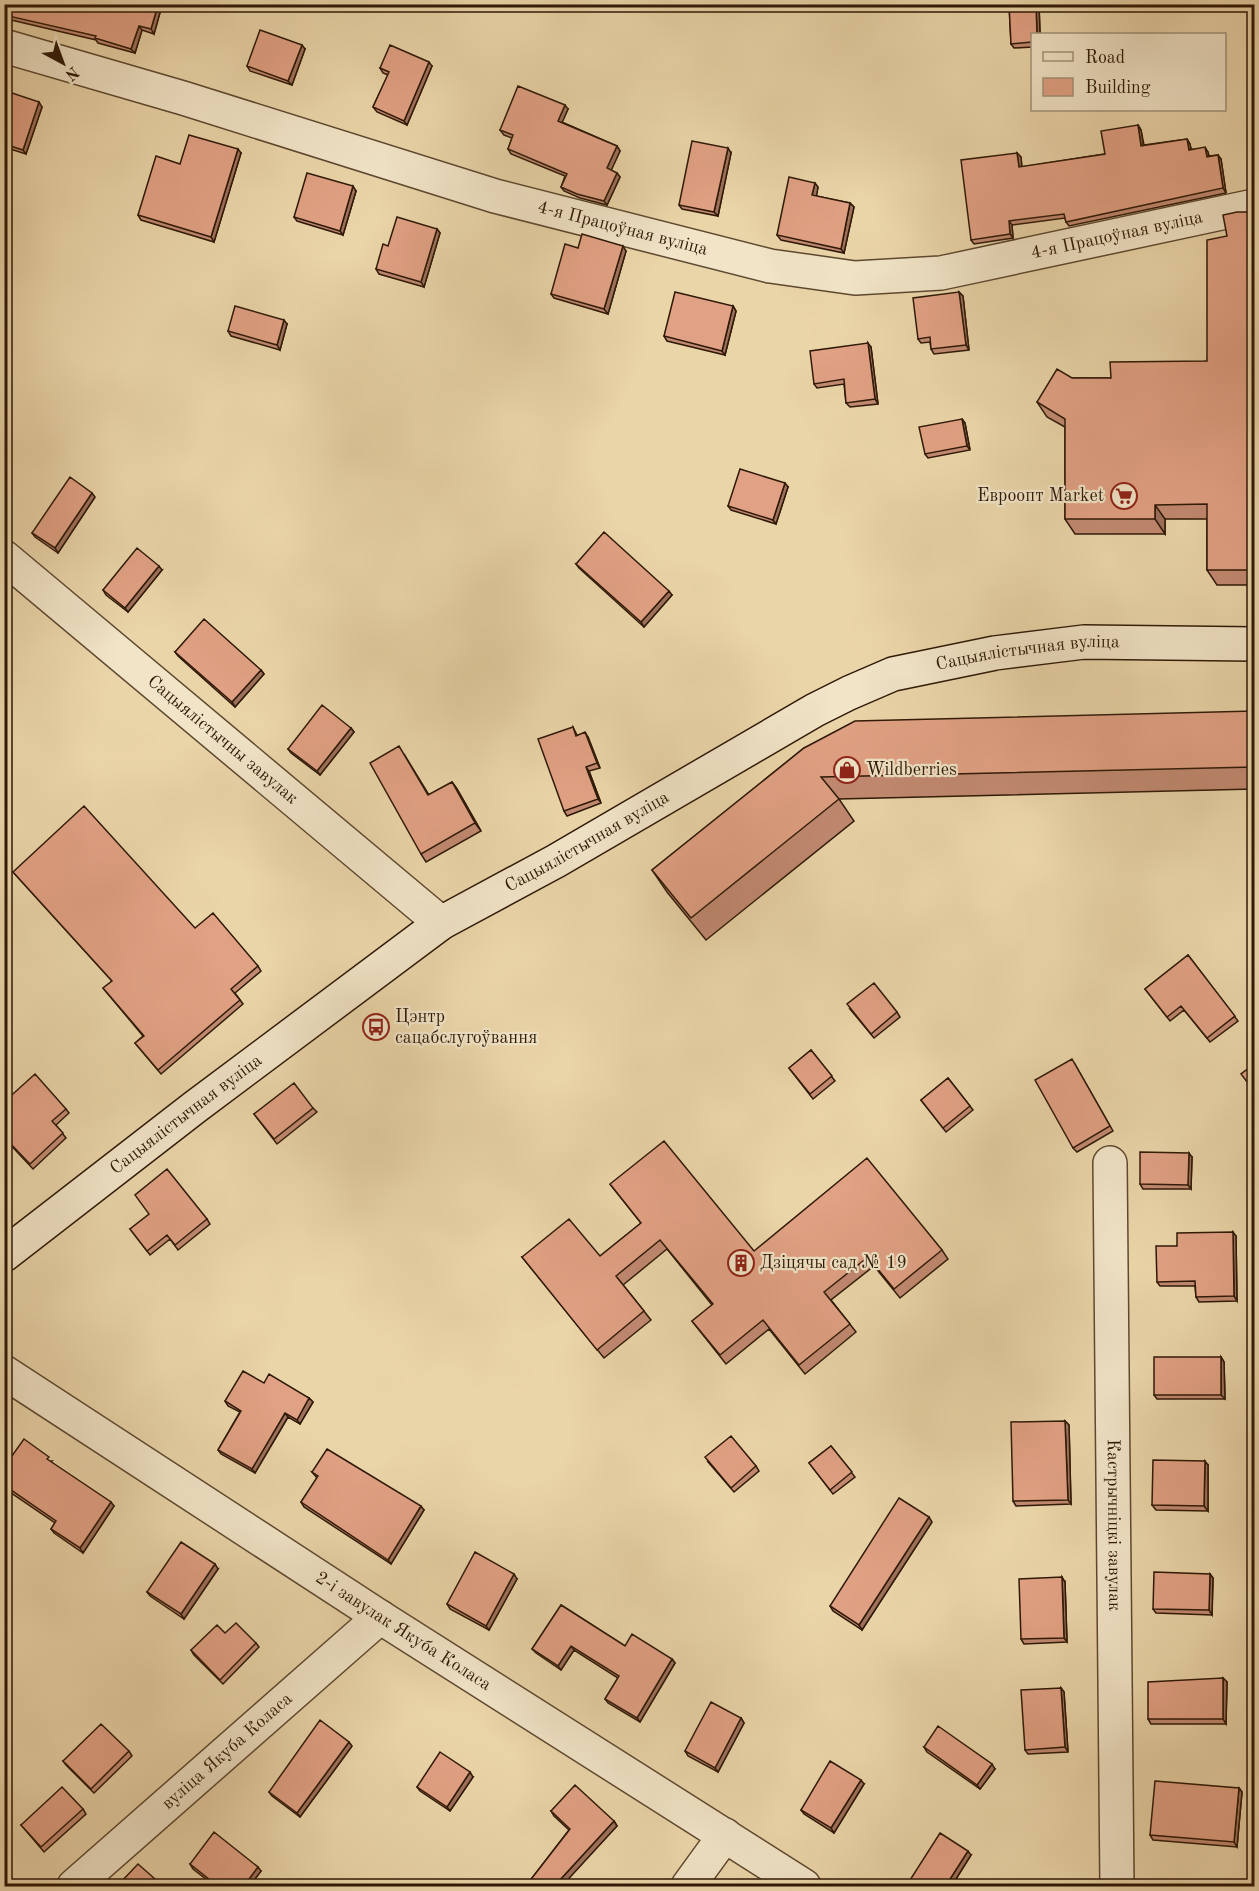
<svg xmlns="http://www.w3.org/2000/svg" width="1259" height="1891" font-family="'Old Standard TT',serif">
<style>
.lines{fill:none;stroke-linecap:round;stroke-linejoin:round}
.minor-casing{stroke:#5e4830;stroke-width:36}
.secondary-casing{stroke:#2f1907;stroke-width:36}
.minor{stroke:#f1e4c7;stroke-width:33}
.secondary{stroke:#f1e4c7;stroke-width:33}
.wall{fill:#c28a72;stroke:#2f1907;stroke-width:1.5}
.shaded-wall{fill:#9e715c;stroke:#2f1907;stroke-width:1.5}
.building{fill:#e1a184;stroke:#2f1907;stroke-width:1.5}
.labels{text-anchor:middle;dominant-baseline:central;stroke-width:4.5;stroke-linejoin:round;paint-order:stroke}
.street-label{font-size:18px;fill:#2f1907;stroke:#f1e4c7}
.poi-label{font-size:18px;fill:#2f1907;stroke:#f1e4c7;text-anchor:start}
</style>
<rect width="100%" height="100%" fill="#ead5a9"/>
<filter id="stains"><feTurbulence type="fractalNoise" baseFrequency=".00333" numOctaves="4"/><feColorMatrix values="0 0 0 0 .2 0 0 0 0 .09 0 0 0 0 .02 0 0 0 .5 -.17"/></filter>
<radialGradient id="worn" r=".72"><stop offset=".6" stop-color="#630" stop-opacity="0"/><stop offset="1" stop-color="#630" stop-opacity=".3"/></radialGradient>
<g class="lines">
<defs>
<g id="minor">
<path id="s1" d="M4,46L183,98L495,196L770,266L855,278L941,273L1254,206"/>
<path id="s2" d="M4,557L441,923"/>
<path id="s3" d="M1110,1163L1117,1886"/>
<path id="s4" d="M4,1372L380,1617L804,1886"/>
<path id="s5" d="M74,1886L380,1617"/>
<path d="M688,1886L725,1835"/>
</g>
<g id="secondary">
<path id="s6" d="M4,1255L195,1107L441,923L556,861L815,710L849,693L893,674L995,653L1084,642L1254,644"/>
</g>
</defs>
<use href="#minor" class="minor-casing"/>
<use href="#secondary" class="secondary-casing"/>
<use href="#minor" class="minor"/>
<use href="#secondary" class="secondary"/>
</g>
<path class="wall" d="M909,4H939V7Z
M1009,4H1039L1040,34H1032V47L1014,48L1011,44Z
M161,9L154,34L142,30L135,53L98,43L96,40L7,19L4,16V11Z
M305,49L292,85L250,71L247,66Z
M432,66L407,125L377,112L373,107L388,75L383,73L380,68Z
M4,94L42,107L26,154L4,147Z
M568,109L562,122L617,146L620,151L611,170L617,173L620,177L607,205L580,198L564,191L561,187L565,176L511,154L508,149L512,138L504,135L500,130Z
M1138,125L1141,130L1144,145L1187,139L1190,144L1191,149L1208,152L1209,156L1218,155L1221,159L1226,193L1069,226L1066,222L1065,218L1012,225L1013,238L974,244L971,240L1017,153L1021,157L1022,167L1105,154Z
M241,153L214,242L141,220L138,215L180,164Z
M731,153L718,216L682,209L679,205Z
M818,187L816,196L850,203L854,207L844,253L781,240L777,235Z
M356,191L343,235L297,221L294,217Z
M1254,212V585H1217L1207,570V519H1165V534H1075L1065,519V427L1047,417L1037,402L1072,378H1111L1207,361L1227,236Z
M437,229L440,233L424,287L379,274L376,269L388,246Z
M578,248L626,251L608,314L554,298L551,294Z
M959,292L963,296L969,350L934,354L931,349L930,342L921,343L918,339Z
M733,306L736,311L725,355L667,341L664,336Z
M287,324L280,350L231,336L228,331Z
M871,347L878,404L850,407L846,403L844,384L817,388L814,384Z
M962,419L965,423L970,450L928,458L925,454Z
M4,432L9,438L4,442Z
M788,487L776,524L731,510L728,506Z
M95,497L58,553L35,537L32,533Z
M576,564L672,595L644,627L579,568Z
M162,570L128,612L106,595L103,590Z
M175,652L261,670L264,674L235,707L178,656Z
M1254,711V789L839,799L854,821L706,940L667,892L652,870L804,748Z
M573,727L577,735L588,737L600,768L589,771L601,803L567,816L564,811Z
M351,728L354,732L320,775L291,753L288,749Z
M404,754L429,795L452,782L457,789L481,831L426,862L421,854Z
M13,872L195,928L258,966L261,971L235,993L243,1004L161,1074L135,1043L143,1036L103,988L112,981Z
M1188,955L1238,1021L1210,1042L1184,1010L1170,1021L1145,989Z
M850,1009L897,1012L900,1017L874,1038Z
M811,1050L835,1081L813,1099L789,1068Z
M1075,1064L1113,1131L1077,1152L1073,1148Z
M948,1078L973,1110L946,1132L921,1100Z
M4,1102L66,1109L69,1113L56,1125L66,1138L33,1169L4,1138Z
M313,1108L317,1112L277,1144L254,1114Z
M1192,1157L1191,1189H1143L1140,1184Z
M610,1184L754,1251L942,1250L948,1259L900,1298L874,1266L831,1300L856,1332L805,1374L769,1329L726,1364L692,1321L712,1305L667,1249L623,1285L651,1320L604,1358L522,1257L600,1256L641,1223Z
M207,1219L210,1224L178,1250L170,1239L150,1255L130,1229Z
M1236,1236L1237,1301L1199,1302L1196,1297L1195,1286H1160L1157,1282L1177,1246Z
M1221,1357L1224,1362L1225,1399H1157L1154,1395Z
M264,1383L309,1398L313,1402L300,1424L288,1417L255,1473L221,1454L218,1450L240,1412L228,1406L225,1401Z
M1065,1421L1069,1425L1071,1504L1016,1506L1013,1501Z
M831,1446L855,1477L833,1494L809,1463Z
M52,1461L51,1462L114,1506L83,1553L54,1533L51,1529L55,1523L4,1488V1467Z
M708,1462L756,1466L759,1471L734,1492Z
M1208,1465V1511L1156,1510L1152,1505Z
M312,1472L424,1510L391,1564L304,1507L301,1502L317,1478Z
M932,1522L862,1630L833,1611L830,1606Z
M218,1569L184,1619L150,1596L147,1592Z
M1210,1574L1213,1578L1212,1615L1156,1613L1153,1609Z
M517,1579L489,1630L450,1609L447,1604Z
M1065,1582L1067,1642L1024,1644L1021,1639Z
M561,1605L625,1646L672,1659L675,1663L640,1722L608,1703L605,1699L618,1678L574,1650L561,1670L536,1653L532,1649Z
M225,1633L256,1643L259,1647L223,1684L194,1655L191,1650Z
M1223,1678L1227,1682L1226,1724H1151L1148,1719Z
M1061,1688L1064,1692L1068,1752L1028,1754L1025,1750Z
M741,1718L744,1723L718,1772L688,1756L685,1751Z
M352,1746L300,1817L272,1796L269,1792Z
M924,1747L995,1769L980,1789L927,1752Z
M129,1751L132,1756L94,1793L66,1765L63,1761Z
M473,1777L450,1811L420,1791L417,1787Z
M864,1784L834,1833L804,1814L801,1810Z
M1239,1788L1242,1792L1237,1847L1153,1840L1150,1835Z
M83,1809L86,1814L44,1852L21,1825Z
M551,1811L614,1821L617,1826L563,1884L525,1887L569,1830L554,1816Z
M971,1855L951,1887H917L913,1884L910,1880Z
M190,1864L261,1871L249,1887H216L193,1869Z"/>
<path class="shaded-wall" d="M1036,4H1039L1040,34H1037Z
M158,5L161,9L154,34L151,29Z
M139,26L142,30L135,53L131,49Z
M302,45L305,49L292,85L288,81Z
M429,62L432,66L407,125L404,121Z
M39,102L42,107L26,154L23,150Z
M565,105L568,109L561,125L558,121Z
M1138,125L1141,130L1144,150L1141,146Z
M1187,139L1190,144L1192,154L1189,150Z
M617,146L620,151L610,173L607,168Z
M1205,147L1208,152L1210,161L1207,157Z
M728,148L731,153L718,216L714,212Z
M238,149L241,153L214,242L211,237Z
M1017,153L1021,157L1022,172L1019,167Z
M1218,155L1221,159L1226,193L1223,188Z
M617,173L620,177L607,205L604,201Z
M815,183L818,187L816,199L812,195Z
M353,186L356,191L343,235L340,231Z
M850,203L854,207L844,253L841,249Z
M1009,221L1012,225L1013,238L1010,234Z
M437,229L440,233L424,287L421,282Z
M623,246L626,251L608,314L604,309Z
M959,292L963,296L969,350L966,345Z
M733,306L736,311L725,355L722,351Z
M284,320L287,324L280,350L277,345Z
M868,343L871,347L878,404L875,399Z
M962,419L965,423L970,450L967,446Z
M785,483L788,487L776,524L773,520Z
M92,493L95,497L58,553L55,548Z
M1155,505L1165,519V534L1155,519Z
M159,566L162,570L128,612L125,608Z
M669,591L672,595L644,627L641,622Z
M7,629L10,633L4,639V631Z
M261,670L264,674L235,707L232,702Z
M351,728L354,732L320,775L317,771Z
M585,732L588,737L600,768L597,763Z
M586,767L589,771L601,803L598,799Z
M452,782L457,789L481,831L475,823Z
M1189,1153L1192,1157L1191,1189L1188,1185Z
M1233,1232L1236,1236L1237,1301L1234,1296Z
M1221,1357L1224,1362L1225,1399L1221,1395Z
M309,1398L313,1402L300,1424L297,1420Z
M285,1413L288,1417L255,1473L252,1469Z
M1065,1421L1069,1425L1071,1504L1068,1500Z
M1205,1461L1208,1465V1511L1204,1506Z
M111,1502L114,1506L83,1553L80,1548Z
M421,1506L424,1510L391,1564L388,1560Z
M929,1517L932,1522L862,1630L859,1625Z
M215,1564L218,1569L184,1619L181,1614Z
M514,1574L517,1579L489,1630L486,1626Z
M1210,1574L1213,1578L1212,1615L1209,1610Z
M1062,1577L1065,1582L1067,1642L1064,1638Z
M4,1616L8,1621L4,1624Z
M571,1646L574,1650L561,1670L558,1666Z
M672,1659L675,1663L640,1722L637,1718Z
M1223,1678L1227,1682L1226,1724L1223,1719Z
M1061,1688L1064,1692L1068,1752L1065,1747Z
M741,1718L744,1723L718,1772L715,1768Z
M349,1742L352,1746L300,1817L297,1813Z
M992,1764L995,1769L980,1789L977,1785Z
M470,1772L473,1777L450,1811L447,1807Z
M861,1780L864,1784L834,1833L831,1828Z
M1239,1788L1242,1792L1237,1847L1234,1842Z
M614,1821L617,1826L562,1886L559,1881Z
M968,1851L971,1855L951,1887H945Z
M258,1867L261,1871L249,1887H243Z"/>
<path class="building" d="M6,4H157L158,5L151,29L139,26L131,49L95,38L96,36L4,15Z
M1009,4H1036L1037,34H1032V42L1011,44Z
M260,30L302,45L288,81L247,66Z
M390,45L429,62L404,121L373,107L389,72L380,68Z
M518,86L565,105L558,121L617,146L607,168L617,173L604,201L577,194L561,187L567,174L508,149L513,135L500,130Z
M6,91L39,102L23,150L4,144V94Z
M1138,125L1141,146L1187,139L1189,150L1205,147L1207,157L1218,155L1223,188L1066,222L1064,214L1009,221L1010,234L971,240L961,160L1017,153L1019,167L1105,154L1101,131Z
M189,135L238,149L211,237L138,215L156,156L180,164Z
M692,141L728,148L714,212L679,205Z
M307,173L353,186L340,231L294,217Z
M789,177L815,183L812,195L850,203L841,249L777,235Z
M1237,212H1254V570H1207V504L1155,505V519H1065V419L1037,402L1057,369L1072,378H1111L1110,362L1207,361V240L1227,236L1223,215Z
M397,217L437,229L421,282L376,269L383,244L388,246Z
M582,234L623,246L604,309L551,294L565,244L578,248Z
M675,292L733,306L722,351L664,336Z
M959,292L966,345L931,349L930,337L918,339L913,298Z
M235,306L284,320L277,345L228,331Z
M868,343L875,399L846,403L844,379L814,384L810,351Z
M962,419L967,446L925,454L919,427Z
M740,469L785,483L773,520L728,506Z
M70,477L92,493L55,548L32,533Z
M604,532L669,591L641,622L576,564Z
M137,548L159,566L125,608L103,590Z
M204,619L261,670L232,702L175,652Z
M322,705L351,728L317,771L288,749Z
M1254,711V767L821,777L839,799L691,918L652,870L804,748L855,721Z
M573,727L576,736L585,732L597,763L586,767L598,799L564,811L538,739Z
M399,746L428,795L452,782L475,823L421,854L370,763Z
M84,806L195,928L213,913L258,966L231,989L240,1000L158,1070L135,1043L144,1036L103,988L112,981L13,872Z
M1188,955L1235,1016L1207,1038L1181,1006L1167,1017L1145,989Z
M874,983L897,1012L871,1034L847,1004Z
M811,1050L832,1076L810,1094L789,1068Z
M1072,1059L1110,1126L1073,1148L1035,1080Z
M1254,1064V1091L1241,1074Z
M35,1074L66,1109L52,1121L63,1133L30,1164L4,1137V1102Z
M948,1078L970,1106L943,1128L921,1100Z
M294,1083L313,1108L274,1139L254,1114Z
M664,1141L754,1251L867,1158L942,1250L894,1289L868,1257L824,1292L850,1324L799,1365L763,1320L720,1355L692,1321L713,1304L660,1240L616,1276L644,1311L597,1350L522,1257L569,1219L600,1256L641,1223L610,1184Z
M1140,1152L1189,1153L1188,1185L1140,1184Z
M167,1169L207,1219L175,1245L167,1235L147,1251L130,1229L149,1214L135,1195Z
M1233,1232L1234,1296L1196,1297L1195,1281L1157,1282L1156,1246H1177V1233Z
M1154,1357H1221V1395H1154Z
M243,1371L264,1383L269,1374L309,1398L297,1420L285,1413L252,1469L218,1450L241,1411L225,1401Z
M1065,1421L1068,1500L1013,1501L1011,1422Z
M731,1436L756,1466L731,1488L705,1457Z
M24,1439L49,1457L47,1459L111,1502L80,1548L51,1529L56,1521L4,1485V1467Z
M831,1446L852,1472L830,1490L809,1463Z
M327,1449L421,1506L388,1560L301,1502L318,1476L312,1472Z
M1153,1460L1205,1461L1204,1506L1152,1505Z
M899,1498L929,1517L859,1625L830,1606Z
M181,1542L215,1564L181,1614L147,1592Z
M475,1552L514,1574L486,1626L447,1604Z
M1154,1572L1210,1574L1209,1610L1153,1609Z
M1062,1577L1064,1638L1021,1639L1019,1579Z
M561,1605L625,1646L632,1634L672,1659L637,1718L605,1699L619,1676L571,1646L558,1666L532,1649Z
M236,1623L256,1643L220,1680L191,1650L217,1625L225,1633Z
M1223,1678V1719H1148V1682Z
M1061,1688L1065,1747L1025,1750L1021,1690Z
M711,1702L741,1718L715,1768L685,1751Z
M320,1720L349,1742L297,1813L269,1792Z
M101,1724L129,1751L91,1789L63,1761Z
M938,1726L992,1764L977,1785L924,1747Z
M440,1752L470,1772L447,1807L417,1787Z
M830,1761L861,1780L831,1828L801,1810Z
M1155,1781L1239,1788L1234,1842L1150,1835Z
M575,1785L614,1821L559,1881L566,1887H525L570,1829L551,1811Z
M62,1787L83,1809L41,1847L21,1825Z
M214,1832L258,1867L243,1887H219L190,1864Z
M940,1833L968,1851L945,1887H920L910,1880Z
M138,1864L163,1886V1887H124L120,1883Z"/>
<defs>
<symbol id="supermarket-ring" viewBox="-11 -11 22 22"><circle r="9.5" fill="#f1e4c7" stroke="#8f2418" stroke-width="1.5"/><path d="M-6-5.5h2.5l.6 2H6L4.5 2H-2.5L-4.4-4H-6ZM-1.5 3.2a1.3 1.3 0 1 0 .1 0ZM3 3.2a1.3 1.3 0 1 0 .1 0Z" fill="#8f2418"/></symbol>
<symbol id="shop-ring" viewBox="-11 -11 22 22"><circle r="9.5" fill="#f1e4c7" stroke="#8f2418" stroke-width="1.5"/><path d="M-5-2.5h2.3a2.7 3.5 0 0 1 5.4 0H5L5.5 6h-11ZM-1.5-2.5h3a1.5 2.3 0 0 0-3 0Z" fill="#8f2418"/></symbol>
<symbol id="bus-ring" viewBox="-11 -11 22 22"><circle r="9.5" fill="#f1e4c7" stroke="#8f2418" stroke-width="1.5"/><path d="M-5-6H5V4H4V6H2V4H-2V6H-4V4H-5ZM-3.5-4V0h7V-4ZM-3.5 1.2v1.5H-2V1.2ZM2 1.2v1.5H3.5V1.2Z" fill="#8f2418"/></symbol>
<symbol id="building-ring" viewBox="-11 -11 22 22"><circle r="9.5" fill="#f1e4c7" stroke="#8f2418" stroke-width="1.5"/><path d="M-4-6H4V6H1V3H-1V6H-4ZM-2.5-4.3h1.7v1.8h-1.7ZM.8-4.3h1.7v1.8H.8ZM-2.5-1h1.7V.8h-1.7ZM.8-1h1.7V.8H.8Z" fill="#8f2418"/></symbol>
</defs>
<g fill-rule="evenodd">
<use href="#supermarket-ring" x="1109" y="481" width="30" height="30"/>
<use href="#shop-ring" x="832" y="755" width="30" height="30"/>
<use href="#bus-ring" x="361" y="1012" width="30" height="30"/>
<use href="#building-ring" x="726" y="1248" width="30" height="30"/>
</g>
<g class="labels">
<g class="street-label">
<text stroke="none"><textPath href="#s1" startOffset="645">4-я Працоўная вуліца</textPath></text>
<text stroke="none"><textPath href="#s1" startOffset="1149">4-я Працоўная вуліца</textPath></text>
<text stroke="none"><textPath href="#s6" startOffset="1202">Сацыялістычная вуліца</textPath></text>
<text stroke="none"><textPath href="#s2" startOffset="285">Сацыялістычны завулак</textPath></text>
<text stroke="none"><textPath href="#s6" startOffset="716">Сацыялістычная вуліца</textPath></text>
<text stroke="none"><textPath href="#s6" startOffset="230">Сацыялістычная вуліца</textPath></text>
<text stroke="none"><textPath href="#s3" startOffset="362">Кастрычніцкі завулак</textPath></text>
<text stroke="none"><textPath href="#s4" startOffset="476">2-і завулак Якуба Коласа</textPath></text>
<text stroke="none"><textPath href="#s5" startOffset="204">вуліца Якуба Коласа</textPath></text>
</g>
<g class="poi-label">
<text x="1104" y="496" text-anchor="end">Евроопт Market</text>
<text x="866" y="770">Wildberries</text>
<text x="395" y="1017">Цэнтр<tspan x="395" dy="21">сацабслугоўвання</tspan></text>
<text x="760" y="1263">Дзіцячы сад № 19</text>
</g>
</g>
<rect width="1259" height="1891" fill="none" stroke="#ead5a9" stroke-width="24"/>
<rect x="6" y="6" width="1247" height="1879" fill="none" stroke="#2f1907" stroke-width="3"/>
<rect x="12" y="12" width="1235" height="1867" fill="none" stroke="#2f1907" stroke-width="1.5"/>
<rect x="1031" y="33" width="195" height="78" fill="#f1e4c7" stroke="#a3937a" stroke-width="1.5"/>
<rect x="1043" y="52" width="30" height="9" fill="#f1e4c7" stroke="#a3937a" stroke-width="1.5"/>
<text x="1085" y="63" font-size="18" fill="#2f1907">Road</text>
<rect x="1043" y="78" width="30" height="18" fill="#e1a184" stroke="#a3937a" stroke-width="1.5"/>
<text x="1085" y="93" font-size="18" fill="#2f1907">Building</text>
<g transform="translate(63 63) rotate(139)" stroke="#f1e4c7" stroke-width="4.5" paint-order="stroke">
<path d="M0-4.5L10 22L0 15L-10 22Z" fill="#2f1907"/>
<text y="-9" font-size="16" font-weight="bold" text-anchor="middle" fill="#2f1907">N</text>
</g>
<rect width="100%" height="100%" filter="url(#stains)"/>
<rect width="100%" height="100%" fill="url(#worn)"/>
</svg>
